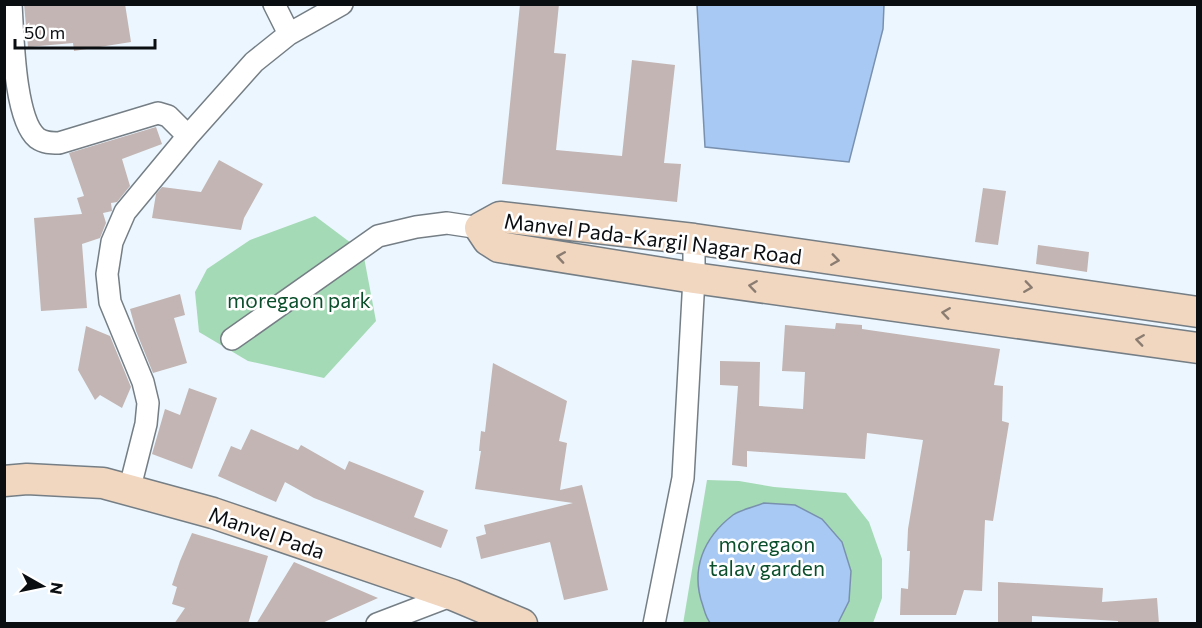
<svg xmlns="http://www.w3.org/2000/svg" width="1202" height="628" font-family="Commissioner,sans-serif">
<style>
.green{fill:#a4dab5}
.water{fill:#a8c9f3;stroke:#7991af;stroke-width:1.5}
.building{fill:#c2b5b3}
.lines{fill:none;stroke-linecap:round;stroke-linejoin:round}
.street-casing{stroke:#757e85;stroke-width:24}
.secondary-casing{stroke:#757e85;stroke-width:33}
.street{stroke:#fff;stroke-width:21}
.secondary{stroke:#f1d6c0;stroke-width:30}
.oneway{stroke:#8a7c71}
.labels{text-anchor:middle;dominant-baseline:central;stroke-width:5;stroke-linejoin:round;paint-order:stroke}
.street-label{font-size:21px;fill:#0b0e11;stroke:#fff}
.park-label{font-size:21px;fill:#0a4e2b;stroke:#fff}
</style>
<rect width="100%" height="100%" fill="#ecf6fe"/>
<path class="green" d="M315,216L363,252L376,321L324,378L248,361L199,332L195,292L207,269L250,240Z
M707,480L739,481L774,487L846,493L869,522L882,559V598L873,623L683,624Z"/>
<path class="water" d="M697,5H884L883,29L849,162L705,147Z
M764,503L795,505L822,519L842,542L851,571L849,601L838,623L711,624C706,618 705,613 703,606C690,570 703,538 733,515C742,509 755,507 764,503Z"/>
<path class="building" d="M24,4H125L131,42L74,51L73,43L28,47Z
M520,4H559L554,53L566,54L556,150L622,156L632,60L675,65L664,163L681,164L677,202L502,184Z
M156,127L162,144L122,159L130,186L117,202L111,203L112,211L103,213L106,223L100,238L82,244L87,308L41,311L34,218L82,214L77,198L84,196L69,153Z
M219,160L263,184L244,218L241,230L152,218L156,194L162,187L201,192Z
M983,188L1006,191L998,245L975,242Z
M1038,245L1089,252L1087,272L1036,264Z
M180,294L185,315L174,318L187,363L153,373L136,331L130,309Z
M836,323L862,325V329L1000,349L994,385L1003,386L1002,421L1009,423L993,521L985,520L982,591L964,590L956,615H900L901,588L908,589L910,551H907L908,529L923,440L867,433L865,459L747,451V467L732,465L738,386L720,385V361L760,362L759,406L803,409L805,372L782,371L785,325L835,329Z
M86,326L110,336L131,387L122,408L100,395L95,400L78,370Z
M493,363L567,401L559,441L567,443L560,490L582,485L608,590L564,600L550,542L481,559L476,537L486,534L484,525L573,503L475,489L481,451H479L481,431L485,432Z
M189,388L217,398L192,469L152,454L165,409L180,415Z
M251,429L298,450L301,445L345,470L349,461L424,491L414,517L448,530L441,548L314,498L285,482L276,502L218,476L231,446L241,450Z
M192,533L268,556L248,624H174L185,608L172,604L177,587L172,585L180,561Z
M294,562L378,598L320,624H256Z
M998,582L1103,588L1102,602L1157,598L1159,624H1118V621L1032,616V624H998Z"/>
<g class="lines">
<defs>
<path id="street" d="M11,4C13,34 14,119 37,138C44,143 51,143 59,143L158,113L168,116L188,136L125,212L112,242L107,274L110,302L143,382L148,403L146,424L129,491
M274,4L289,34
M188,136L254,62L289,34L342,4
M232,339L378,236L416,227L447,223L480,228
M377,624L453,595
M654,624L683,478L694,278V239"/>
<path id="secondary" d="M1198,312L694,239L500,217L480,228L488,240L499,247L694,278L1198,348
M4,481L27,479L103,483L213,513L453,595L522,624"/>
</defs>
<use href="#street" class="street-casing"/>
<use href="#secondary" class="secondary-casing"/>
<use href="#street" class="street"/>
<use href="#secondary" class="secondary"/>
</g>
<defs><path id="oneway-chevron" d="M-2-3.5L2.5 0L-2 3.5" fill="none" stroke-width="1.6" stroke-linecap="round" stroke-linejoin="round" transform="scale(1.5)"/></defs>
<g class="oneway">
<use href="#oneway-chevron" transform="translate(561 257) rotate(-171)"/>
<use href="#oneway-chevron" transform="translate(835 260) rotate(8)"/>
<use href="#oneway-chevron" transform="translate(753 286) rotate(-172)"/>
<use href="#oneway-chevron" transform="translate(1028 287) rotate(8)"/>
<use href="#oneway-chevron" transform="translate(946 313) rotate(-172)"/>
<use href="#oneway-chevron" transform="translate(1140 340) rotate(-172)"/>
</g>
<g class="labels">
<g class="street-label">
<text transform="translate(653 238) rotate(7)">Manvel Pada-Kargil Nagar Road</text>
<text transform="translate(267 532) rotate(19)">Manvel Pada</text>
</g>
<g class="park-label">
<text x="299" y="299">moregaon park</text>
<text x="767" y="543">moregaon<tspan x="767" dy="24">talav garden</tspan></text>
</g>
</g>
<rect width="1202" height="628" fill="none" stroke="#0b0e11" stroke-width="12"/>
<g transform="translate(42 586) rotate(99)" stroke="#ffffff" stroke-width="4.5" paint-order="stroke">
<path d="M0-4.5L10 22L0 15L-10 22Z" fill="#0b0e11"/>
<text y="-9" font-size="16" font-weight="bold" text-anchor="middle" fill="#0b0e11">N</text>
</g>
<path d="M15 39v9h140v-9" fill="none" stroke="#0b0e11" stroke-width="3"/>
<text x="24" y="39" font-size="18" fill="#0b0e11" stroke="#ffffff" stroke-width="4.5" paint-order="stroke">50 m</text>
</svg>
